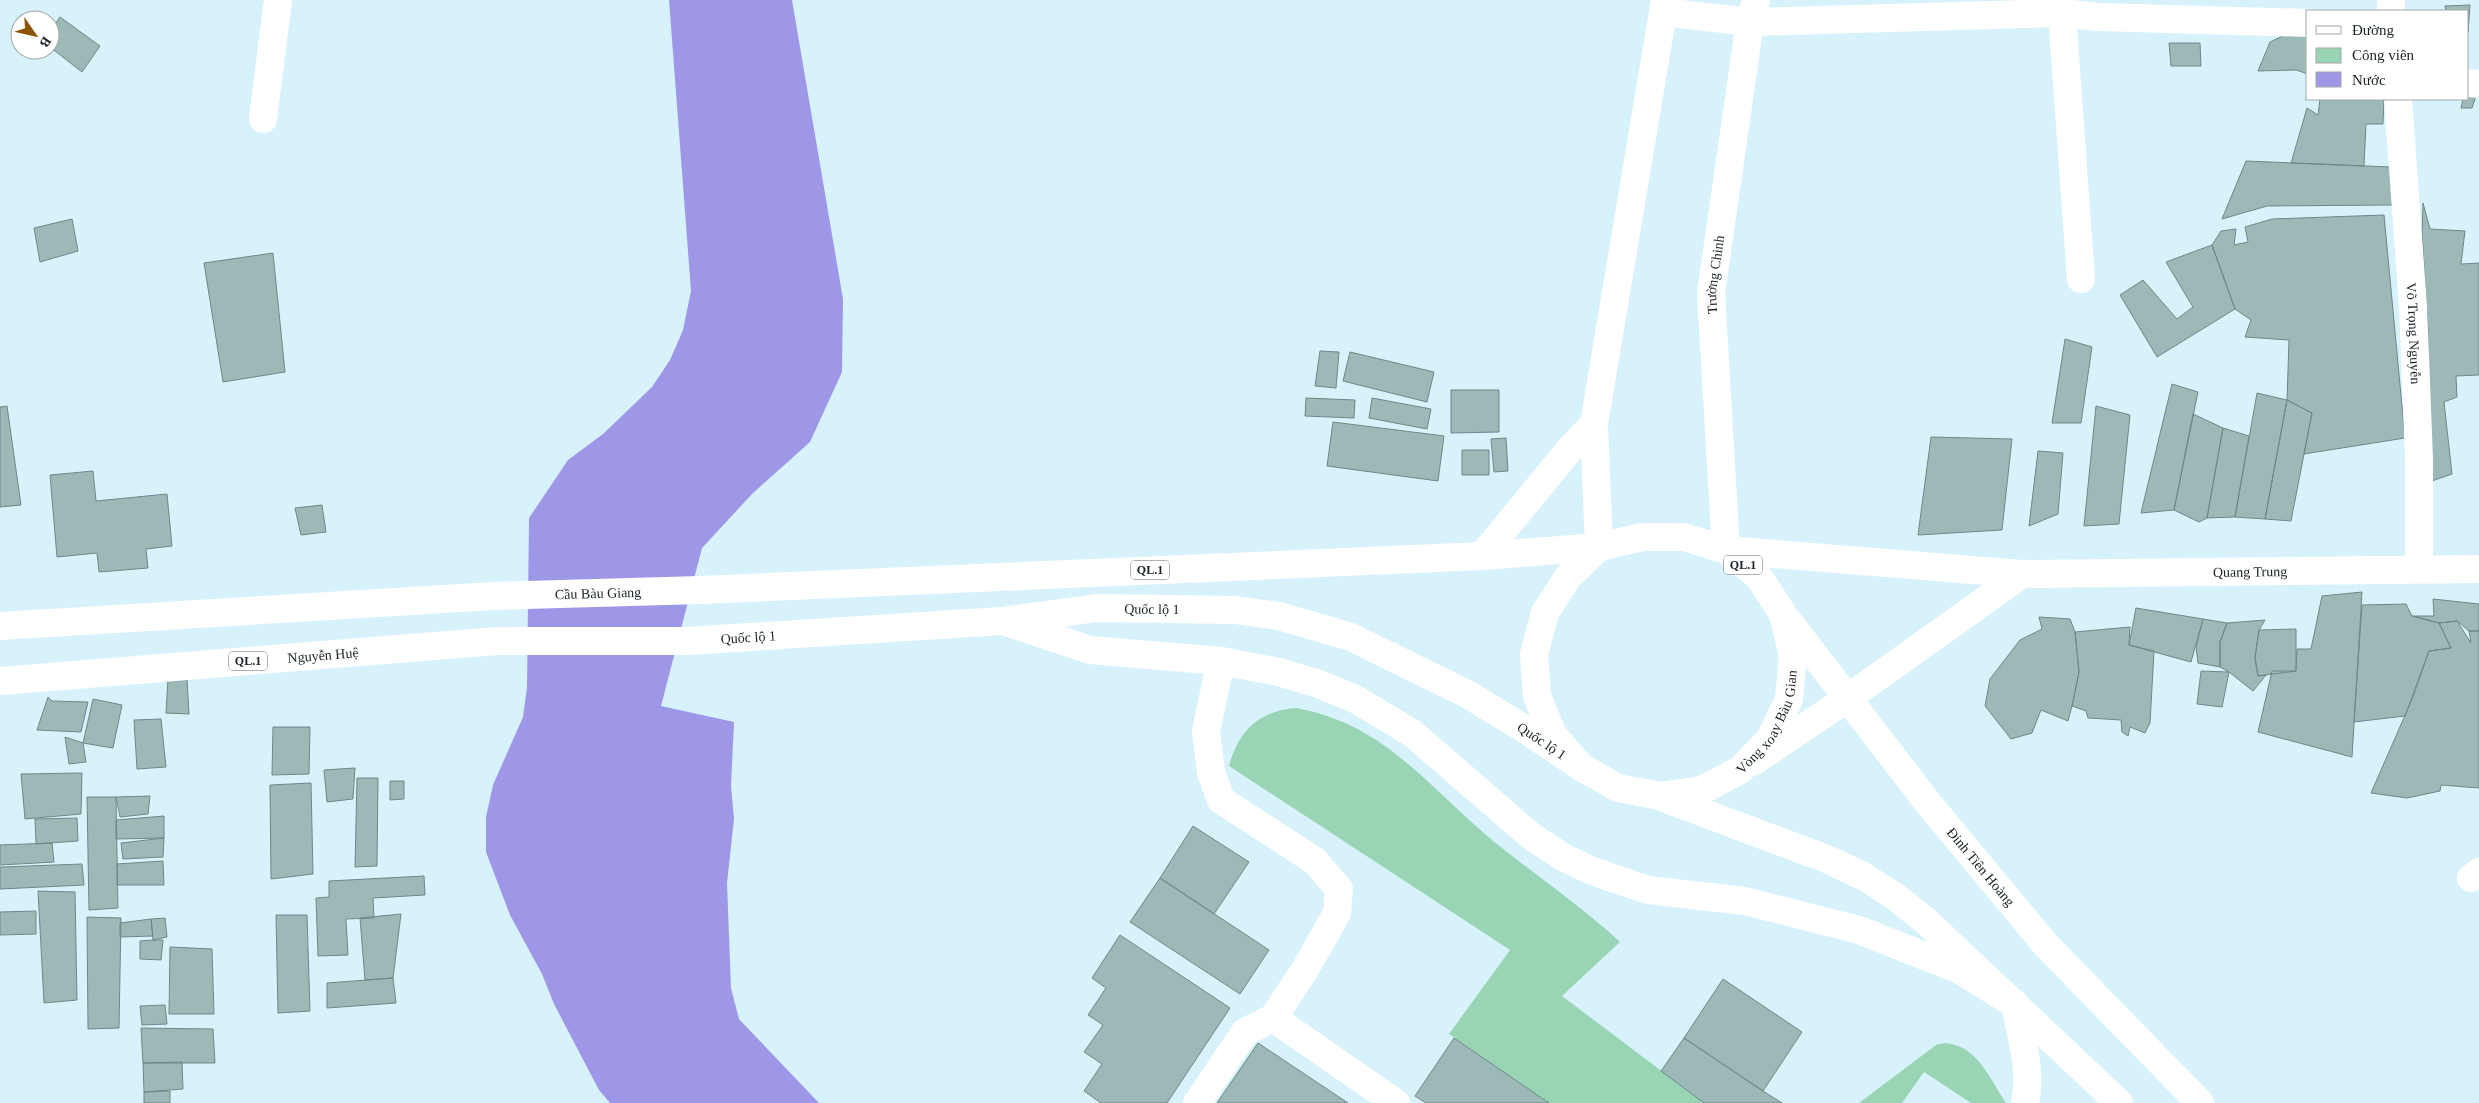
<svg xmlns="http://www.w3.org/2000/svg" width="2479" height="1103" font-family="Georgia,serif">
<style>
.green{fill:#99d5b5}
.water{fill:#9e97e7}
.building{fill:#9db9b7;stroke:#6d8886}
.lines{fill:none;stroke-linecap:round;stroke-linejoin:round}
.street{stroke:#fff;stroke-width:28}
.secondary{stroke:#fff;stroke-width:28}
.primary{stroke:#fff;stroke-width:28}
.highway{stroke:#fff;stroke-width:28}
.labels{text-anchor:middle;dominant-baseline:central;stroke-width:4.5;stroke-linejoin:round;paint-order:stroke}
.shield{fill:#fff;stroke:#5d6466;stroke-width:1}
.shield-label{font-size:12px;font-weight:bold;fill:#182225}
.street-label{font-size:14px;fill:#182225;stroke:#fff}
</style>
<rect width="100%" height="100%" fill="#d8f2fc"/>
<path class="green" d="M1296,708C1385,724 1427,786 1492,840C1535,875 1580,905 1620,942L1562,996L1704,1103H1549L1449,1034L1510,950L1229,766C1239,730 1259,711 1296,708Z
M1945,1043C1977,1045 1990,1079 2006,1103H1971L1924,1072L1902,1103H1859L1936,1045Z"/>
<path class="water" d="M669,0H792L843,299L842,372L810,442L753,493L702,548L661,706L734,722L731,786L734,819L727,883L731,988L739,1019L819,1103H610L599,1090L554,1004L542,974L510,915L486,852V817L493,785L523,717L527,687L529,518L568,460L603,434L652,387L670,360L683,330L691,291Z"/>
<path class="building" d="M2470,5L2468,32V11H2446L2445,6Z
M60,17L100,46L82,72L50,47V31Z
M2289,33L2308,35V74L2296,70L2258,71L2270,42Z
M2169,43H2200L2201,66H2171Z
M2468,87H2479L2472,108H2461L2463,99H2468Z
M2320,99H2384L2383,124H2366L2364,166L2291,163L2307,108L2318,115Z
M2246,161L2391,167L2393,205L2267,206L2222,219Z
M2423,203L2430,229L2465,231L2461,264L2479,263V375L2456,376L2457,397L2444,402L2452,474L2426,483L2428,330L2422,234Z
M2384,215L2405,438L2304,454L2312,413L2287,400L2289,340L2245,337L2251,320L2235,309L2212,245L2221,231L2236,229L2234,245L2248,242L2245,227L2272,219Z
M72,219L78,251L40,262L34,228Z
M2212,245L2235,309L2157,357L2120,295L2143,280L2177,319L2193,307L2166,262Z
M273,253L285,372L223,382L204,263Z
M2065,339L2092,347L2081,423H2052Z
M1320,351L1339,352L1336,388L1315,386Z
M1350,352L1434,372L1427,402L1343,381Z
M2172,384L2198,392L2174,510L2141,513Z
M1451,390H1499V432L1451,433Z
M2257,393L2287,400L2265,519L2235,517Z
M1306,398L1355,400L1354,418L1305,416Z
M1372,398L1431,409L1427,429L1369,418Z
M2287,400L2312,413L2291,521L2265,519Z
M7,406L21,505L0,507V407Z
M2096,406L2130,415L2119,524L2084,526Z
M2193,414L2223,428L2207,518L2199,522L2174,510Z
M1333,422L1444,436L1438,481L1327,466Z
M2223,428L2249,436L2235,517L2207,518Z
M1931,437L2012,439L2002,530L1918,535Z
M1506,438L1508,471L1494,472L1491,439Z
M1462,450H1489V475H1462Z
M2038,451L2063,453L2058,514L2029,526Z
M93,471L96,501L167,494L172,546L146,549L148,568L99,572L97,553L57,557L50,475Z
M322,505L326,532L301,535L295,508Z
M2362,592L2352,757L2258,732L2272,671H2296L2297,649H2311L2322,596Z
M2433,599L2479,604V631H2469L2457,621L2439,623L2412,616H2434Z
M2406,604L2412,616L2439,623L2451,648L2429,651L2405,716L2354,722L2362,605Z
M2136,608L2203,619L2191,662L2129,645Z
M2039,617L2070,619L2075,632L2079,672L2072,706L2068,721L2041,710L2032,733L2011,739L1985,706L1990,679L2020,640L2042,629Z
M2203,619L2227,623L2220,642V667L2198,663L2196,647Z
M2265,620L2259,630L2255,658L2258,676L2266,675L2253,691L2229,672L2220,667V642L2227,623Z
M2457,621L2471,643L2469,631H2479V788L2441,785L2440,791L2407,798L2371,793L2413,697L2429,651L2451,648L2439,623Z
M2130,627L2129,645L2154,651L2150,723L2145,733L2130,727L2128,736L2122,732L2121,720L2088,718L2086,711L2072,706L2079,672L2075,632Z
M2296,629V671L2258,676L2255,658L2259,630Z
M2201,671L2229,672L2222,707L2197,704Z
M168,678L187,679L189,714L166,713Z
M48,697L52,701L88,702L81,732L37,730Z
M93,699L122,705L113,748L83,743Z
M161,719L166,767L137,769L134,720Z
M273,727H310L309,774L272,775Z
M65,737L83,743L86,762L69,764Z
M355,768L353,799L327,802L324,770Z
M82,773L81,814L25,819L21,774Z
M357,778H378L377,866L355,867Z
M390,781H404V799L390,800Z
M311,783L313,874L271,879L270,785Z
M150,796L148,814L120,817L116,797Z
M87,797H116L118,908L89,910Z
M164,816V838L116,839V820Z
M77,818L78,841L36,844L35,819Z
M1193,826L1249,862L1214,914L1160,878Z
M164,838L163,857L123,859L121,843Z
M52,843L54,862L0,865V845Z
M163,861L164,885H117V864Z
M82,864L84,885L0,889V867Z
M424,876L425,895L373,898L374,918L346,919L348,955L318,956L316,898L329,897V881Z
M1160,878L1269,950L1240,994L1130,922Z
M38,891L75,892L77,1000L44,1003Z
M36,911V934L0,935V912Z
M401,914L393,978L365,980L360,918Z
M276,915H307L310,1011L278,1013Z
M87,917L121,918L119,1028L88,1029Z
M165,918L167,937L153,940L151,919Z
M151,919L153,936L120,937V923Z
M1120,935L1230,1008L1167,1103H1101L1084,1091L1102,1064L1084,1052L1103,1025L1088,1015L1106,988L1092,978Z
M153,940H163L161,960L140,959V941Z
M170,947L212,949L214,1014H169Z
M393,978L396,1003L327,1008V983Z
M1723,979L1802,1032L1763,1091L1684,1038Z
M165,1005L167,1024L142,1025L140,1006Z
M141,1028L213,1029L215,1063H143Z
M1454,1038L1549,1103H1426L1415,1096Z
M1684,1038L1763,1091L1782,1103H1704L1661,1071Z
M1258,1043L1348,1103H1217Z
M182,1062L183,1089L144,1092L143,1063Z
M170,1091V1103H144V1092Z"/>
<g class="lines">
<g class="street">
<path d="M2391,0V11"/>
<path d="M2062,13L2081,279"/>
<path d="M1750,22L2062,13L2099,17L2308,23"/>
<path d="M2468,83L2479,84"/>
<path id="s1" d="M2398,99L2413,306L2419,459V569"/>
<path d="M263,119L278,0"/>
<path d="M2471,878L2479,872"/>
<path d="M2015,1004C2021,1036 2032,1070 2025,1103"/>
<path d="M1273,1018L1396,1103"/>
<path d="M1197,1103L1245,1032L1273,1018L1306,968L1337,913L1339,889L1315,861L1221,800L1211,772L1206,731L1221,661"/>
</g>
<g class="secondary">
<path d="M1663,12L1750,22"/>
<path d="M1599,547L1594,424L1665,0"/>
<path id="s2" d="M1726,550L1711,293L1750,22L1756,0"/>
<path d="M1482,556L1570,449L1594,424"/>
</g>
<g class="primary">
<path id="s3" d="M1726,550L2022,574L2479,569"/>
<path d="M1753,762L1848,698L2022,574"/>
</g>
<g class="highway">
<path id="s4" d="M1789,622L1928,803L2046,945L2200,1103"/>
<path d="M1009,623L1090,650L1221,661L1279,672L1319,684L1357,700L1412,733L1531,836L1563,857L1592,871L1648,890L1745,901L1859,930L1960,970L2015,1004"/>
<path id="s5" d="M0,626L494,596L701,590L1482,556L1599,547"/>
<path id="s6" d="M0,681L497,641H687L1002,621L1097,608L1235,610L1279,616L1351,637L1469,695L1526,730L1581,767L1618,788L1660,796L1702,790L1740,770L1770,739L1789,699L1793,656L1783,614L1759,577L1726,550L1684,537H1642L1599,547L1568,577L1545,613L1534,654L1537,696L1553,735L1581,767"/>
<path d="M1661,797L1827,859L1863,876L1896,897L1927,922L2119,1103"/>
</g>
</g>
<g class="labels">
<g class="shield">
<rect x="1724" y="555.5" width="38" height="19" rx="4"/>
<rect x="1131" y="560.5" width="38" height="19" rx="4"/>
<rect x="229" y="651.5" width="38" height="19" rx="4"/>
</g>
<g class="shield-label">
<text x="1743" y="565">QL.1</text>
<text x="1150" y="570">QL.1</text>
<text x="248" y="661">QL.1</text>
</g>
<g class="street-label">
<text stroke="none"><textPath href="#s2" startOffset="276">Trường Chinh</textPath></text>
<text stroke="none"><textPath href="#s1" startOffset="235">Võ Trọng Nguyễn</textPath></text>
<text stroke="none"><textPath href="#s3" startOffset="525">Quang Trung</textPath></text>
<text stroke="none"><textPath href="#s5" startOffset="599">Cầu Bàu Giang</textPath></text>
<text stroke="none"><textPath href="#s6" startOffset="1155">Quốc lộ 1</textPath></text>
<text stroke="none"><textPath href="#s6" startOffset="750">Quốc lộ 1</textPath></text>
<text stroke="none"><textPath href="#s6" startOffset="324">Nguyễn Huệ</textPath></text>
<text stroke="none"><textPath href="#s6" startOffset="1850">Vòng xoay Bàu Gian</textPath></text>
<text stroke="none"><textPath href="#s6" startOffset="1575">Quốc lộ 1</textPath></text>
<text stroke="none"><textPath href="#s4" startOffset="311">Đinh Tiên Hoàng</textPath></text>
</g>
</g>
<rect x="2306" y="10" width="162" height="90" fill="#ffffff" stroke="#a3a7a8"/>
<rect x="2316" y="26" width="25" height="8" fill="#ffffff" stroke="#a3a7a8"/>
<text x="2352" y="35" font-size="15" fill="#182225">Đường</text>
<rect x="2316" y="48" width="25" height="15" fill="#99d5b5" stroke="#a3a7a8"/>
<text x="2352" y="60" font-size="15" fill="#182225">Công viên</text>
<rect x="2316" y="72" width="25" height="15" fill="#9e97e7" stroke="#a3a7a8"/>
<text x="2352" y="85" font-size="15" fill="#182225">Nước</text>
<g transform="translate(35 35) rotate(124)"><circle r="24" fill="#ffffff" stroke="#a3a7a8"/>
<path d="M0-4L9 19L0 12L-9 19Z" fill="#8b5307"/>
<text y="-8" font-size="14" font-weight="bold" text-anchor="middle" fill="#182225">B</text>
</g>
</svg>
